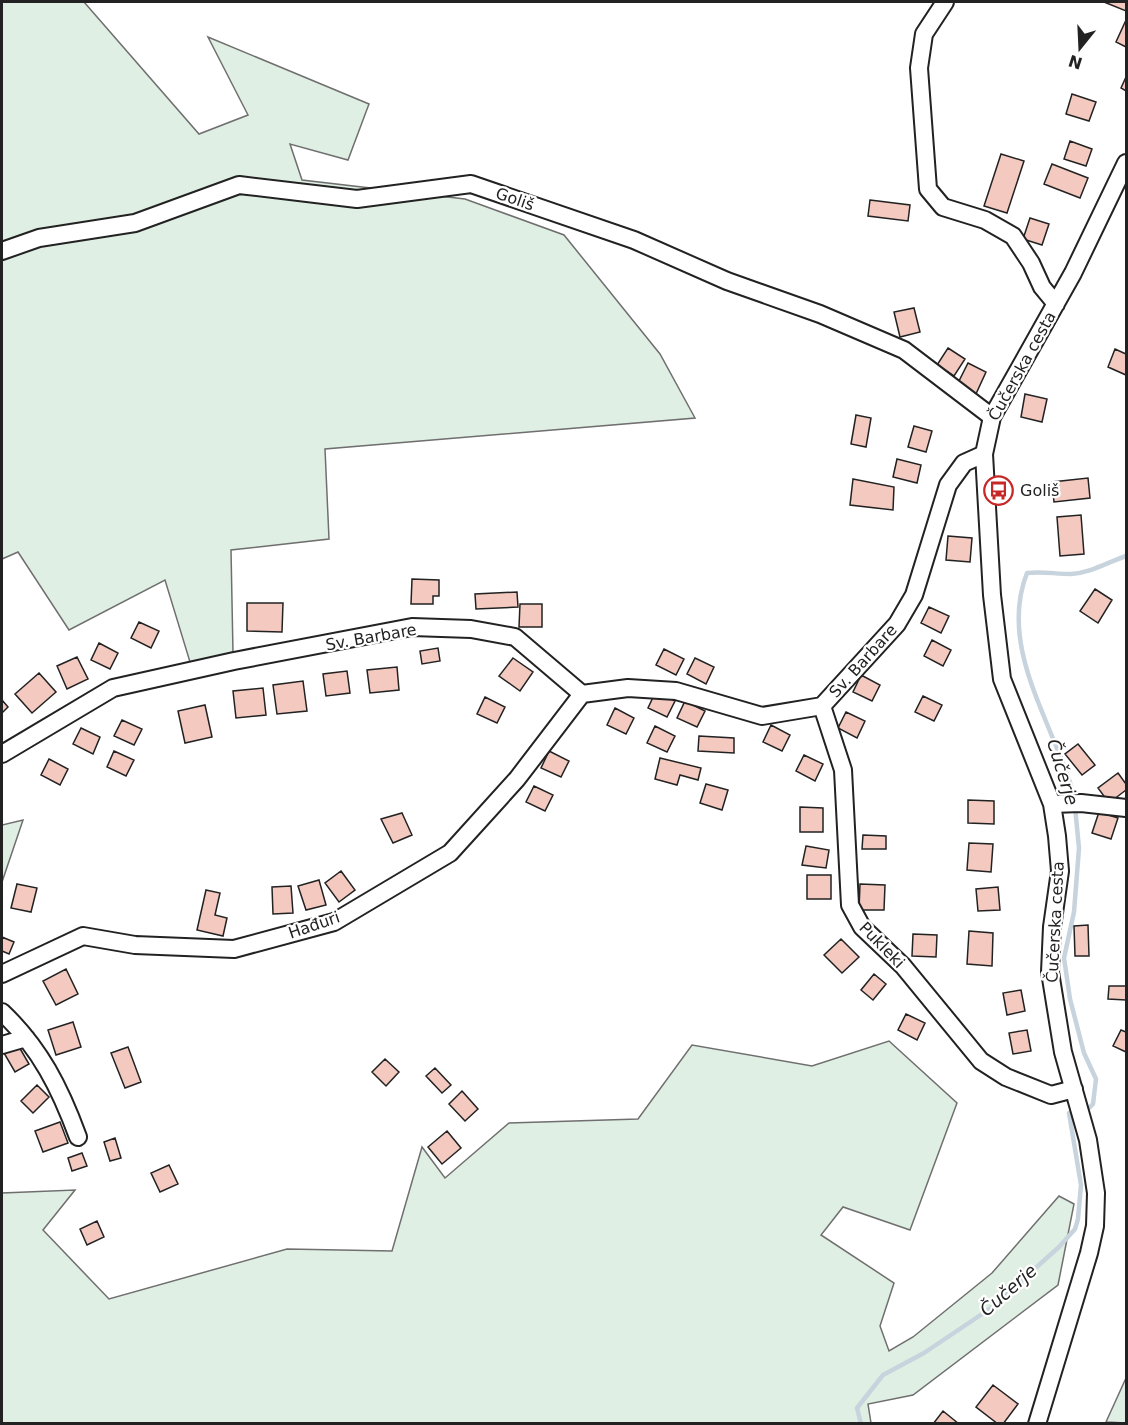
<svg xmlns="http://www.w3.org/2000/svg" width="1128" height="1425" font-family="'DejaVu Sans',sans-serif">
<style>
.green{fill:#e0efe3;stroke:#6f6f6f;stroke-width:1.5}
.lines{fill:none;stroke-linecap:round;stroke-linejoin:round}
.stream{stroke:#c7d3dd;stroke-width:4.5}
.building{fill:#f3c9c0;stroke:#222;stroke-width:1.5}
.minor-casing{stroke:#222;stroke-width:20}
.minor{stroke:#fff;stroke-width:16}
.labels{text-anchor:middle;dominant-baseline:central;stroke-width:4.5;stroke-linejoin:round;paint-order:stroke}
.street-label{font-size:16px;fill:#222;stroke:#fff}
.poi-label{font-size:16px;fill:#222;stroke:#fff;text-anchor:start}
.water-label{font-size:18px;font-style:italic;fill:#222;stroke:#fff}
</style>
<rect width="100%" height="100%" fill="#fff"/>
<path class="green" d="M2,2H84L199,134L248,115L208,37L369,104L348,160L290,144L302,180L465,199L564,235L660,354L695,418L325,449L329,539L231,550L233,653L190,662L165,580L69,630L18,552L2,559Z
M23,820L2,882V825Z
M889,1041L957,1103L910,1230L843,1207L821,1235L894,1283L880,1326L889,1351L913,1337L992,1273L1059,1196L1074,1204L1058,1285L913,1395L868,1404L871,1423H2V1193L75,1190L43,1230L109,1299L287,1249L392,1251L422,1147L445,1178L509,1123L638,1119L692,1045L812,1066Z
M1126,1378V1423L1106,1422Z"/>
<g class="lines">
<path class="stream" d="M1074,799C1072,783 1064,766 1058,751C1036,695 1003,634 1027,573C1042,571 1055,574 1071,574C1091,573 1108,562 1126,556
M1075,807L1079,848L1074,912L1064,958L1070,999L1084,1053L1096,1079L1093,1104L1089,1108
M861,1424L857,1408L883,1375L924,1353L991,1308L1059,1247L1075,1229L1078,1219L1081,1185L1069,1113"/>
</g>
<path class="building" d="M1104,2H1126V11Z
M1126,20V47L1116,42Z
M1126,77V91L1121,88Z
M1072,94L1096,102L1089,121L1066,114Z
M1070,141L1092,149L1086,166L1064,159Z
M1001,154L1024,161L1007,213L984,206Z
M1052,164L1088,178L1080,198L1044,184Z
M870,200L910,205L908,221L868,216Z
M1030,218L1049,224L1042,245L1023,239Z
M914,308L920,332L900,337L894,312Z
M948,348L965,359L954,376L937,365Z
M1115,349L1126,354V375L1108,367Z
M968,363L986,372L975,396L956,387Z
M1025,394L1047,399L1042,422L1021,417Z
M856,415L871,418L866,447L851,444Z
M914,426L932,431L926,452L908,447Z
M897,459L921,465L917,483L893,477Z
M1088,478L1090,498L1054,502L1052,482Z
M853,479L894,487L893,510L850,505Z
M1081,515L1084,554L1060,556L1057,517Z
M948,536L972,538L970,562L946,560Z
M412,579L439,580V596H433V604H411Z
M1095,589L1112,600L1098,623L1080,611Z
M517,592L518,607L476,609L475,594Z
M247,603H283L282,632L247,631Z
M520,604H542V627H519Z
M929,607L949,616L941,633L921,623Z
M139,622L159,631L151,648L131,638Z
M932,640L951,650L943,666L924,656Z
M99,643L118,653L110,669L91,660Z
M438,648L440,661L422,664L420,651Z
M664,649L684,659L676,675L656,665Z
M77,657L88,679L67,689L57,666Z
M513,658L533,672L520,691L499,676Z
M695,658L714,667L706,684L687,674Z
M397,667L399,690L370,693L367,670Z
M347,671L350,693L326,696L323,674Z
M39,673L56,692L32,713L15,694Z
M861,675L880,685L872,701L853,692Z
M303,681L307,711L277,714L273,685Z
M263,688L266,715L236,718L233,691Z
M656,691L675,701L667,717L648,708Z
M923,696L942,705L934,721L915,712Z
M485,697L505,707L497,723L477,714Z
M2,700L8,707L2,713Z
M685,701L705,711L697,727L677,718Z
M205,705L212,737L185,743L178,711Z
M615,708L634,718L626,734L607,725Z
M846,712L865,721L857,738L838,728Z
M122,720L142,729L134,745L114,736Z
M771,725L790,735L782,751L763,742Z
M655,726L675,736L667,752L647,743Z
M81,728L100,737L93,754L73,744Z
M699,736L734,738V753L698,751Z
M1078,744L1095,765L1082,775L1065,754Z
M114,751L134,760L126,776L107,767Z
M549,751L569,761L561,777L541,768Z
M804,755L823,764L815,781L796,771Z
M660,758L701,768L698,780L680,775L677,785L655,779Z
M49,759L68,769L60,785L41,775Z
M1118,773L1126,784V790L1109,803L1098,788Z
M706,784L728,790L722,810L700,803Z
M534,786L553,795L545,811L526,802Z
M968,800L994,801V824L968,823Z
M800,807L823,808V832H800Z
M1099,812L1118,818L1111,839L1092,833Z
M402,813L412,835L393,843L381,819Z
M863,835L886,836V849H862Z
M969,843L993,844L991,872L967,870Z
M806,846L829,850L826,868L802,865Z
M341,871L355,890L339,902L325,883Z
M807,875H831V899H807Z
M319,880L326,905L306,910L298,886Z
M17,884L37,888L31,912L11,908Z
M860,884L885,885L884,910H859Z
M291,886L293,913L273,914L272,887Z
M998,887L1000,910L978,911L976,889Z
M206,890L220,893L215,915L227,918L223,936L197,930Z
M1088,925L1089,956H1075L1074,926Z
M969,931L993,933L992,966L967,964Z
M913,934L937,935L936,957L912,956Z
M2,937L14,942L9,954L2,951Z
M841,939L859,957L842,973L824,955Z
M66,969L78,994L56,1005L43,981Z
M874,974L886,984L873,1000L861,990Z
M1109,986H1126V1000L1108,999Z
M1021,990L1025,1011L1007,1015L1003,993Z
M906,1014L925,1023L917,1040L898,1030Z
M73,1022L81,1047L56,1055L48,1030Z
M1027,1030L1031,1051L1013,1054L1009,1033Z
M1121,1030L1126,1032V1052L1113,1046Z
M18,1045L29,1064L15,1072L4,1053Z
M128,1047L141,1082L125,1088L111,1053Z
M385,1059L399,1072L386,1086L372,1072Z
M435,1068L451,1085L442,1093L426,1076Z
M37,1085L49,1097L33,1113L21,1101Z
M462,1091L478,1109L465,1121L449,1104Z
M60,1122L68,1143L43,1152L35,1131Z
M447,1131L461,1148L442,1164L428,1147Z
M115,1138L121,1158L110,1161L104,1142Z
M82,1153L87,1166L72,1171L68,1158Z
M169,1165L178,1184L160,1192L151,1173Z
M97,1221L104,1237L87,1245L80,1229Z
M993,1385L1018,1404L1003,1424H998L976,1407Z
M943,1411L959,1424H933Z"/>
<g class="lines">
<defs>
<path id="minor" d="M945,2L924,34L919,68L928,189L943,207L985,220L1013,236L1031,263L1042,287L1056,304
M2,251L39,238L135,223L239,185L357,199L471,184L634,240L727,281L820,314L904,350L992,417
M822,706L843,770L850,905L862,927L903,966L981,1061L1006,1077L1051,1095L1074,1089
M2,754L113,688L234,661L412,627L471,629L515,637L582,694L628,688L676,691L762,716L822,706L897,624L914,595L948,485L964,463L984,454
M1052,804L1081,803L1126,808
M2,974L83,936L135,945L234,949L334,922L450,853L517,779L582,694
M2,1012C40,1048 60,1088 78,1137
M2,1045L26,1038
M1037,1424L1089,1253L1095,1226L1096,1193L1088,1140L1063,1052L1050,972L1052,927L1060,871L1057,836L1052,804L1002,679L992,595L984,454L992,417L1073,273L1126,163"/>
</defs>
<use href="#minor" class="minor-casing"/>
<use href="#minor" class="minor"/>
</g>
<defs>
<symbol id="bus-ring" viewBox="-11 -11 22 22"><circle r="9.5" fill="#fff" stroke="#c62828" stroke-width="1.5"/><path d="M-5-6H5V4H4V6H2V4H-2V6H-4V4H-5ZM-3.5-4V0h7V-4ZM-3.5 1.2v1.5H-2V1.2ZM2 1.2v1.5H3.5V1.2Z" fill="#c62828"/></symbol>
</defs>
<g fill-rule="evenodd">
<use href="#bus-ring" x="982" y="474" width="33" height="33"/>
</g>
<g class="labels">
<g class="street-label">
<text transform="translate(515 199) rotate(19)">Goliš</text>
<text transform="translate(1022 366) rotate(-61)">Čučerska cesta</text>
<text transform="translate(371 637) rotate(-10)">Sv. Barbare</text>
<text transform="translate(863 661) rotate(-48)">Sv. Barbare</text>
<text transform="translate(1055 922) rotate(-87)">Čučerska cesta</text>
<text transform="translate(314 925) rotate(-19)">Hađuri</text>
<text transform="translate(882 945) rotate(46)">Pukleki</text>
</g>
<g class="poi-label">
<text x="1020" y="490">Goliš</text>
</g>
<g class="water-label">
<text transform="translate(1063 772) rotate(73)">Čučerje</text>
<text transform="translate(1008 1290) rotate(-41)">Čučerje</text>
</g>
</g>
<rect width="1128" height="1425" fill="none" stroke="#222222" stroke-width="6"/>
<g transform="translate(1080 48) rotate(198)" stroke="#ffffff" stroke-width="4.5" paint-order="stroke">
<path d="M0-4.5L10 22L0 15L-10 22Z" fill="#222222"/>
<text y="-9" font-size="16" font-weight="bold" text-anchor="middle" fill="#222222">N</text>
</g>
</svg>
